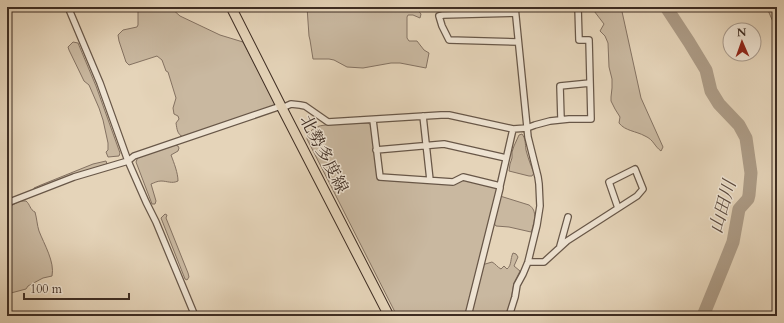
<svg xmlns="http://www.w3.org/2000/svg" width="784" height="323" font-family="Cardo,'Noto Serif JP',serif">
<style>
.green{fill:#c9b8a0;stroke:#847262}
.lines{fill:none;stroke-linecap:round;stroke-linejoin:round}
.river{stroke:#ac9b86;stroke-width:13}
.minor-casing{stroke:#685748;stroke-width:8}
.primary-casing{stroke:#3e2d23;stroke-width:11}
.minor{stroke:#eee3d2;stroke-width:5.5}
.primary{stroke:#e5d4b9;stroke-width:9}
.labels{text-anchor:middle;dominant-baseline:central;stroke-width:3;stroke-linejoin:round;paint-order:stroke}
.street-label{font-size:17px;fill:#3e2d23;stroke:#eee3d2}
.water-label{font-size:18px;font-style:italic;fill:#5a483c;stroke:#eee3d2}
</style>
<rect width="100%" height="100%" fill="#e5d4b9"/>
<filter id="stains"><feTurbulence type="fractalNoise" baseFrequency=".005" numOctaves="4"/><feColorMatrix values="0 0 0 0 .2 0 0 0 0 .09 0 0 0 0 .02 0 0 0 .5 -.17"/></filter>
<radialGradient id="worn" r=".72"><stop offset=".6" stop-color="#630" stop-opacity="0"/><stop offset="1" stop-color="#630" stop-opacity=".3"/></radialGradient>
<path class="green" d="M307,7H413L416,8L421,14L420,18L413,15H408L407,17V38L409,41H417L424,50L429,53L426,68L400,63H391L363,68L347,67L334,60L329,59H313L310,40L309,36Z
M591,7H621L641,98L663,147L661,151C654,146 654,140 645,136C636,131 625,131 619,123L620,117L615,109L611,101V97L612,88V79L609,67L608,43L605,36L600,31L604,24Z
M766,7H777V31L767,8Z
M171,8L180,16L220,35L243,42L276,105L183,137C177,134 177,129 176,123L179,119L178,116L174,114L173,108L176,98L168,72L166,71L162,60L157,56L129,65L126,62L119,41L118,35L123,30L137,27L138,25V11L141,9Z
M73,42L78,43L96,86L120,153L119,156L108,157L106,152L108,150V143L103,120L99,108L89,85L84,81L69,50L68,47Z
M368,123L371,125L378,180L454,184L464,179L498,188L466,316H397L307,139C307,134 311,130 316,127C326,123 356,124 368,123Z
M522,134C526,139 525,144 526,150C528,158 531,166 534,173L532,176H529L509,171L510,164L512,158V152L514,146L519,135Z
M175,145L178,146L179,148L178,151L171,155C174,163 178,173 178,181C172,184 167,181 161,181C157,181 154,183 151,184L156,201L155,204H152L136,162L138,157Z
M106,161L107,164L75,174L34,190V188L41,185L93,164Z
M500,196L529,205C538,211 534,221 532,230L531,232L509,227L496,226L493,222Z
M20,201H26C30,204 30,210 35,212C37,219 37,225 39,231C44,244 55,262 52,276L43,278L28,286L26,289L11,293L7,284V208Z
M165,214L167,215L166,218L188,273L189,277L187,280L185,279L161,218Z
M513,253L516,254L518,257L514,266L520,271L514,283L510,305L506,316L473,315L471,314L482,265L492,262C496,264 497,267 501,269L504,266L507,269C512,265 510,259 513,253Z"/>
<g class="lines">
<path class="river" d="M666,7L689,42L706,70L711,91L719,104L739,125L746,138L751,173L749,195L748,199L739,209L733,242L723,267L703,316"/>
<defs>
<path id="minor" d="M68,7L100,83L128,161L146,202L156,222L195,316
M515,13L443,15L439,16L442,26L449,40L518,42
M282,108L291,104L300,105L305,106L328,122L441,115H449L513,129
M423,116L430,180
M561,119L560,86L590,83
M373,120L380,177L453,182L463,177L500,186
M376,150L444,144L506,158
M7,203L74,177L128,161L134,156L281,106
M560,246L568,217
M528,262H544L567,241L637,196L643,189L635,169L609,182L618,208
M468,316L500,188V186L513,129L527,128L535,125L550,121L569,119H591L589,40H579L578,7
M509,316L515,297L517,285L523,274L528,262L537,225L540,206L539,184L538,177L528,137L515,7"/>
<path id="primary" d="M231,7L282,108L389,316"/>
</defs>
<use href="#minor" class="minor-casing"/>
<use href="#primary" class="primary-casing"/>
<use href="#minor" class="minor"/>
<use href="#primary" class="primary"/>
</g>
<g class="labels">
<g class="street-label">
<text transform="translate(324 154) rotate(63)">北勢多度線</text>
</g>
<g class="water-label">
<text transform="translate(723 207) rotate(-74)">山田川</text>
</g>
</g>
<rect width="784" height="323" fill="none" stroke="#e5d4b9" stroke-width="24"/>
<rect x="8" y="8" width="768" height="307" fill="none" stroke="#3e2d23" stroke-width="2"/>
<rect x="12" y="12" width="760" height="299" fill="none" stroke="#3e2d23"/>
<g transform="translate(742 42) rotate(358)"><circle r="19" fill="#eee3d2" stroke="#a89a8c"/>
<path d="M0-3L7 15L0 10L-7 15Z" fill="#8f2418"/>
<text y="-6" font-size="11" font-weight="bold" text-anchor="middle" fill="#3e2d23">N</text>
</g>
<path d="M24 293v6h105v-6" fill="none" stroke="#3e2d23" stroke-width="2"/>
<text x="30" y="293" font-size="12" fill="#3e2d23" stroke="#eee3d2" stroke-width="3" paint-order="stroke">100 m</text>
<rect width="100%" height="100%" filter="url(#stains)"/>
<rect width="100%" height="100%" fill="url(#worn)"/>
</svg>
